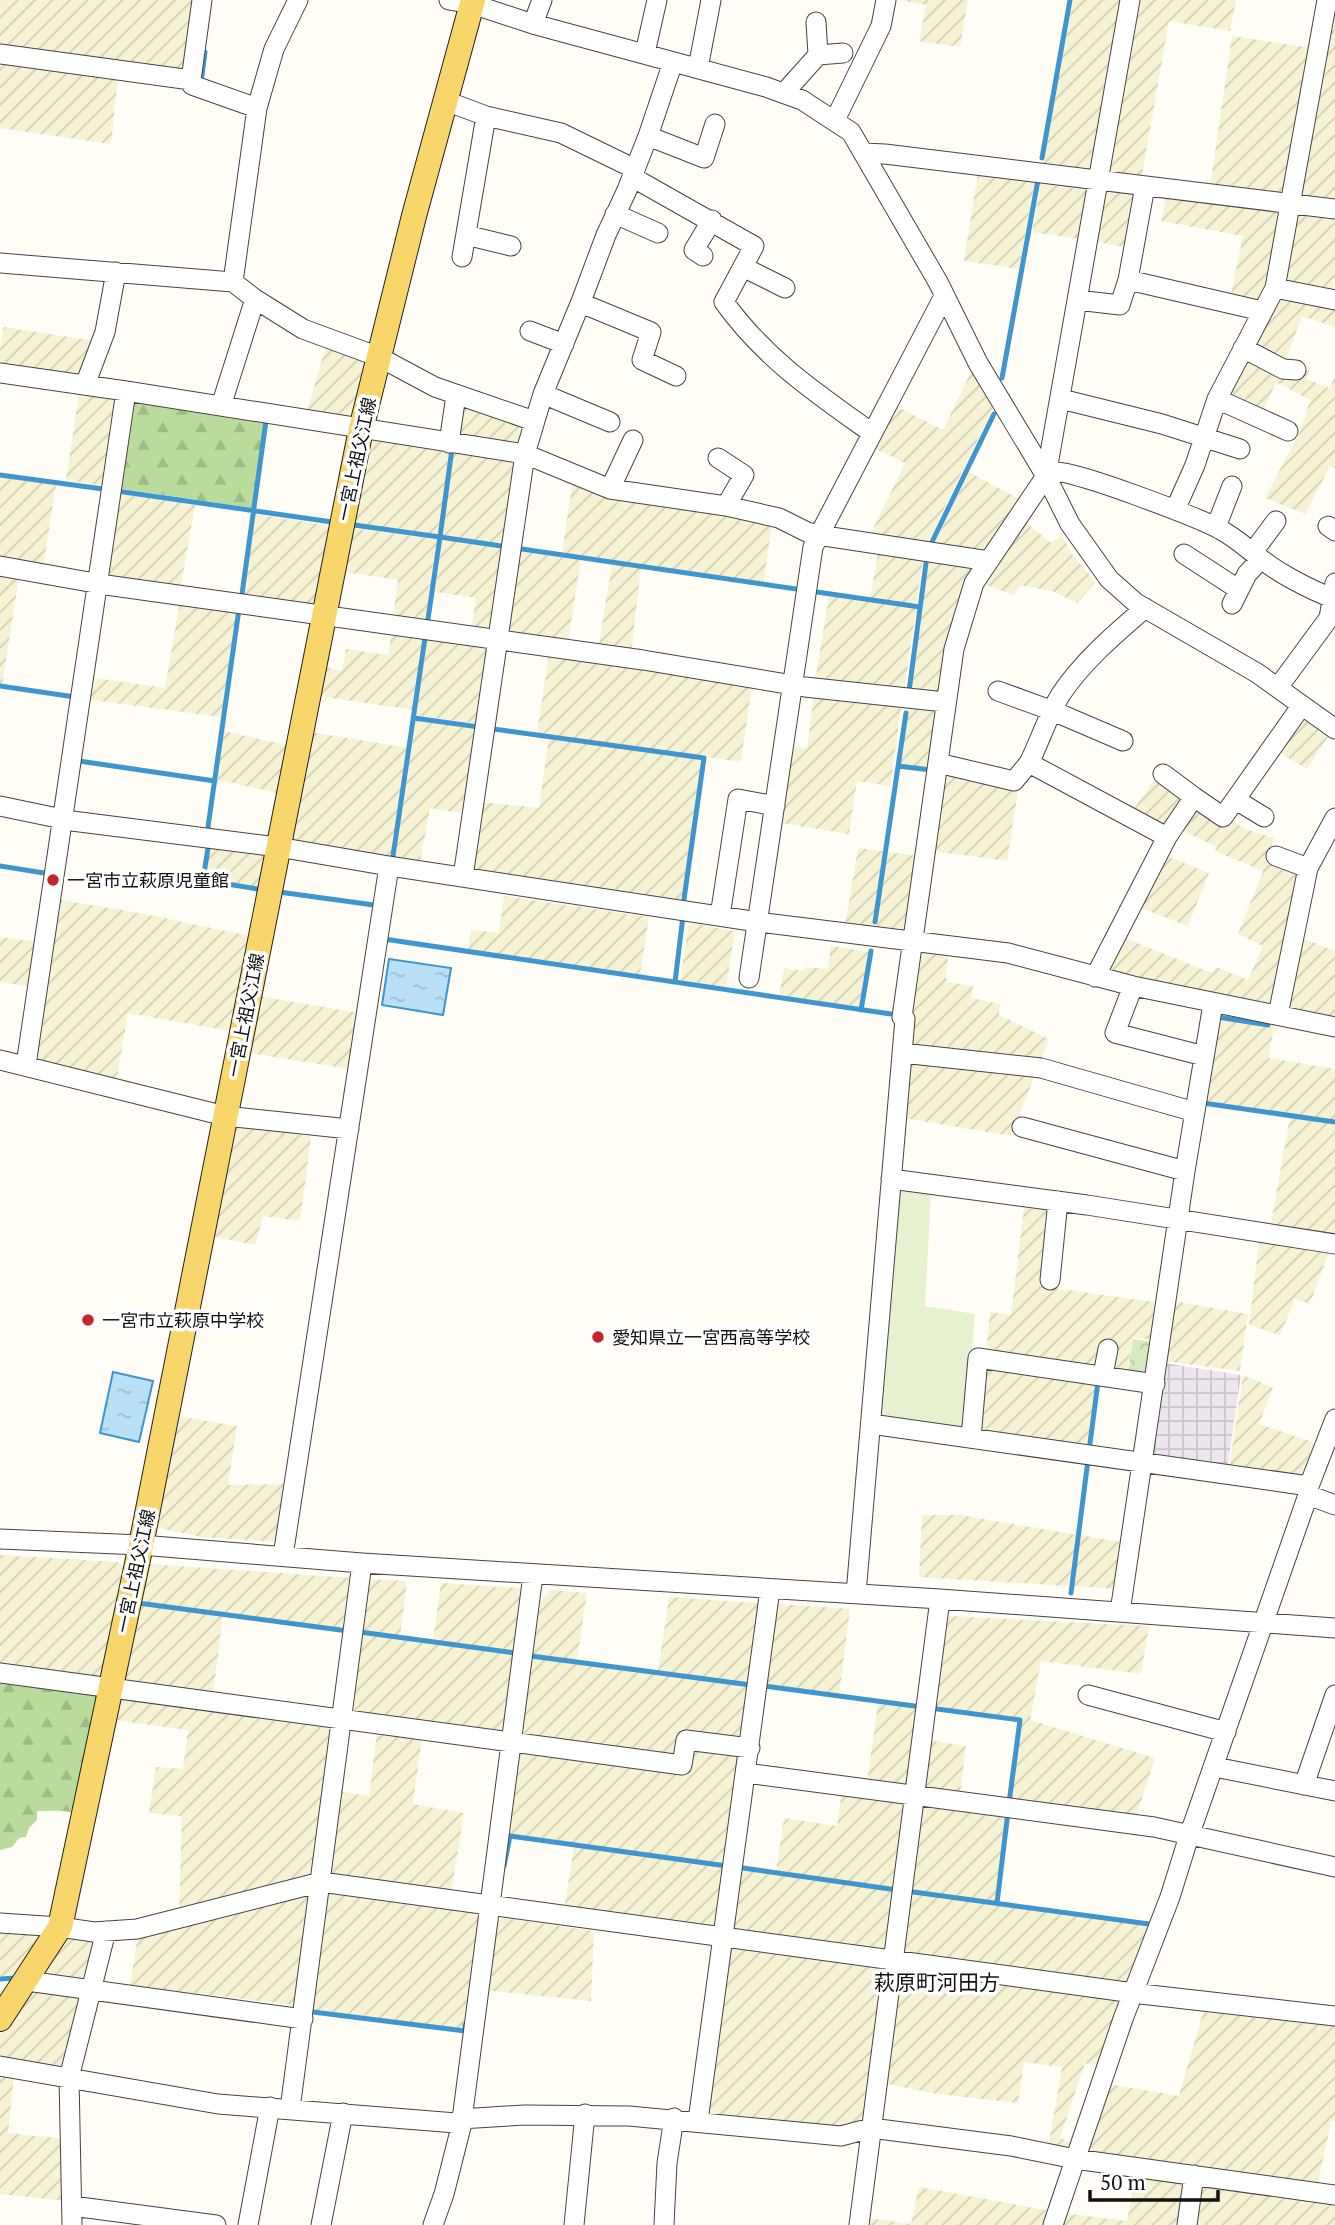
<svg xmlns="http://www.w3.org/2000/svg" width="1335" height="2225" font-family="'PT Serif','Noto Sans JP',serif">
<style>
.industrial{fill:url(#industrial-grid)}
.farmland{fill:url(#farmland-furrows)}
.forest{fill:url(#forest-firs)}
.park{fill:url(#park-crowns)}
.pitch{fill:#e6f2cf}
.water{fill:url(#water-ripples);stroke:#3f96cf;stroke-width:2}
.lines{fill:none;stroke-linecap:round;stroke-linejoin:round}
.stream{stroke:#3f96cf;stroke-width:5}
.minor-casing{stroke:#444;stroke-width:21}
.major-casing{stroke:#222;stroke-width:26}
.minor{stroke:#fff;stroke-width:19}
.major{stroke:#f9d66b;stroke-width:24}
.poi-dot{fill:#c4262e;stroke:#fff;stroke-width:2.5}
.labels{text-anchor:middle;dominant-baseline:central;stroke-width:7;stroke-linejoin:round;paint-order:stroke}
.street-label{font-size:18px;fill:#111;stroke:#fff}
.poi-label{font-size:18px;fill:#111;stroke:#fff;text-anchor:start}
.quarter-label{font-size:21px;fill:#111;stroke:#fff}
</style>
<defs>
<pattern id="industrial-grid" width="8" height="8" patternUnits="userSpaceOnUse" patternTransform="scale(1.75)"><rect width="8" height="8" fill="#eee6ef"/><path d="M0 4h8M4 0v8" fill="none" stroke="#cbc4cc"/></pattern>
<pattern id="farmland-furrows" width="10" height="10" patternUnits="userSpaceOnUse" patternTransform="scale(1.75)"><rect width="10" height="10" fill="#f6f3d4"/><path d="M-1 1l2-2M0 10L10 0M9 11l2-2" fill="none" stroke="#d2cfb5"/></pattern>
<pattern id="forest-firs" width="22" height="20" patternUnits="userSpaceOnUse" patternTransform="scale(1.75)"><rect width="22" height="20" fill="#b9dc9c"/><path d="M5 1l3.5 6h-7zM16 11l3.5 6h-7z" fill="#9ebc85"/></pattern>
<pattern id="park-crowns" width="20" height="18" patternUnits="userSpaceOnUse" patternTransform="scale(1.75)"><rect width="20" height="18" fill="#d5ebbd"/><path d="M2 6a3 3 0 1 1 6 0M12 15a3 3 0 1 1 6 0" fill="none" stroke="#b6c8a1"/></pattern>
<pattern id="water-ripples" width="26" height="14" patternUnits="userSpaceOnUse" patternTransform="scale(1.75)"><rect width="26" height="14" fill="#b9e0f7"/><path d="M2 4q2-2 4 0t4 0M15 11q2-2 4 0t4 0" fill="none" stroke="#9ebfd3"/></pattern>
</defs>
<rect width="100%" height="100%" fill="#fffdf5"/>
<path class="industrial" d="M1164,1363L1241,1375L1227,1470L1148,1461Z"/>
<path class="farmland" d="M0,0H196L186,68L175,73L0,48Z
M900,0H968L960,47L919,41L926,5Z
M1073,0H1126L1094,170L1042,169Z
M1136,0H1236L1230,31L1169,21L1142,175L1138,180L1108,176Z
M1335,3V203L1300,200Z
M1232,36L1312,48L1285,194L1210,187Z
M0,59L118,77L111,144L0,128Z
M978,172L1035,181L1019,269L964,261Z
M1041,184L1090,190L1081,239L1032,232Z
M1103,190L1136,194L1126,247L1092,241Z
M1166,199L1279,211L1282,213L1270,285L1261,300L1231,294L1243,236L1161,221Z
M1299,213L1335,218V281L1331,293L1285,285L1293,216Z
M1278,293L1335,303V327L1302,316L1286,359L1310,367L1306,379L1330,388L1335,376V468L1330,466L1305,514L1265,498L1300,432L1310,400L1276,382L1264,410L1227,391Z
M4,327L95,341L87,383L0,369V348Z
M326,345L356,352L363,364L353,420L306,416Z
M973,368L992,402V410L925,548L868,539L905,463L874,448L896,406L943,430Z
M79,393L113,399L116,402L105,486L66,480Z
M463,399L525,424L518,448L458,439Z
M375,436L451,448L440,535L354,523L369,442Z
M454,449L512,458L518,466L505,545L443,535Z
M969,472L1021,500L989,553L932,549Z
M0,476L56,485L43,568L0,561Z
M573,479L772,522L764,582L562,553Z
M116,493L195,505L180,591L107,580Z
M255,514L331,526L316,605L242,599Z
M1023,520L1051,543L1062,535L1071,553L1096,582L1077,603L1052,591L1020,585L1014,595L984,584Z
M353,528L437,539L425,627L392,622L398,580L344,572Z
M442,538L505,548L493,630L471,631L476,598L435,592Z
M879,547L924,554L916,606L870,599Z
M514,550L581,560L567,647L503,631Z
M930,556L982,564L942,694H910Z
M612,564L641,567L631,654L598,650Z
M0,573L19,577L2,685H0Z
M829,595L916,608L904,693L815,682Z
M180,601L238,609L222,717L84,699L88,677L165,688Z
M392,631L424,636L414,710L318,696L324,667L342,671L346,649L388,655Z
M428,636L485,645L491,653L480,724L416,715Z
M549,654L752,685L741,762L537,733Z
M814,693L902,703L890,786L857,781L849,834L782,823L793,747L807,749Z
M908,704L934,707L940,713L932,769L900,765Z
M1305,716L1329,735L1307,769L1277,751Z
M416,720L480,728L467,814L430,808L420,862L395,858Z
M223,731L286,745L277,793L216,779Z
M311,732L407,748L391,857L297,843L291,837Z
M549,737L703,759L681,900L476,869L471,865L481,802L539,808Z
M945,773L1018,791L1007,861L932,851L906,935L876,930L887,852L919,856Z
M1157,776L1185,794L1164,827L1133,810Z
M1199,807L1227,827L1232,820L1245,829L1274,838L1268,858L1300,868L1269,1007L1099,972L1117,935L1212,973L1216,967L1248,980L1263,946L1238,934L1263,871L1215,851L1217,847L1178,829Z
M209,847L261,853L265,858L258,887L204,878Z
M858,848L883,851L872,929L845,925Z
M1159,853L1209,873L1188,926L1133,905Z
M504,896L649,917L640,975L468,949L471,930L499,933Z
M56,899L144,914L250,936L231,1031L128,1013L116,1084L36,1063Z
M689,923L735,931L726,987L680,980Z
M0,937L38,942L32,987L0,982Z
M1299,937L1335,951V1023L1288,1013Z
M831,946L869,952L859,1007L779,996L784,968L804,971L805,967L828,969Z
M920,952L948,955L946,982L973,986L971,998L1000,1004L999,1015L1049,1039L1011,1136L904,1118L914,1014L908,1010Z
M258,996L359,1013L350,1069L249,1053Z
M1219,1018L1268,1026L1271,1023H1275L1268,1058L1335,1069V1120L1205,1102Z
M1290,1117L1335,1124V1237L1270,1228Z
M242,1124L311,1137L300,1221L263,1216L255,1245L211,1236L231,1128Z
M1024,1208L1048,1210L1040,1286L1160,1303L1155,1341L1133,1337L1126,1377L986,1354L990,1312L1011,1315Z
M1259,1241L1329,1251L1310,1304L1295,1299L1280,1335L1249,1325Z
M1173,1301L1248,1314L1240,1371L1164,1361Z
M982,1367L1097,1383L1088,1450L978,1434Z
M1243,1375L1273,1388L1259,1424L1319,1444L1308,1477L1229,1469Z
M176,1416L237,1426L228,1485L288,1484L279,1542L202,1537L154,1527Z
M922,1515H960L1077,1535L1069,1586L919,1577Z
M1080,1535L1126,1543L1116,1589L1073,1586Z
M0,1555L118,1562L123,1567L101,1680L0,1665Z
M149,1564L352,1578L349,1629L138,1602Z
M371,1579L407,1581L400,1637L358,1631L365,1582Z
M441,1583L519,1588L524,1594L517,1652L433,1640Z
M551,1590L587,1593L577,1660L532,1654L540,1601Z
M669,1597L757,1603L762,1608L753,1684L658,1672Z
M138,1604L223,1615L213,1694L122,1684Z
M779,1604L850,1609L839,1695L763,1685L772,1608Z
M948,1616L1149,1626L1141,1674L1041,1661L1030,1720L1155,1758L1136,1817L1011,1801L1022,1720L932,1706L945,1619Z
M360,1633L517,1655L505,1734L349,1713Z
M532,1657L753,1687L744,1743L682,1734L678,1759L521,1737Z
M120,1694L336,1724L316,1877L179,1913L182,1816L149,1813L156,1767L183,1769L188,1730L115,1720Z
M878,1703L922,1709L910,1788L867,1783Z
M377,1732L422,1738L413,1804L464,1813L451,1893L327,1875L338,1791L369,1796Z
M928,1740L966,1746L960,1794L921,1789Z
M519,1746L687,1770L692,1746L743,1753L730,1864L506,1834Z
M842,1791L911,1800L898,1889L776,1871L784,1818L837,1826Z
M920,1801L1007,1813L995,1902L908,1890Z
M574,1847L729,1867L722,1931L564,1910Z
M742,1869L898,1892L890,1953L731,1931L739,1870Z
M313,1890L300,2006L130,1985L138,1934Z
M332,1890L479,1911L463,2029L311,2009L328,1895Z
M908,1893L1150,1925L1129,1985L900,1954Z
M502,1918L594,1931L591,2001L484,1990L493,1923Z
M0,1929L41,1930L18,1975L0,1976Z
M68,1931L100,1942L91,1979L42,1973Z
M727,1946L889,1969L866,2120L839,2129L704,2116Z
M899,1969L1118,1998L1122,2002L1100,2067L1085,2063L1060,2138L1074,2143L1071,2152L1048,2149L1062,2067L1024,2062L1018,2103L937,2094L883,2083Z
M34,1985L88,1993L67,2073L0,2061V2034Z
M1203,2012L1335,2026V2122H1331L1317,2187L1090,2156L1087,2148L1108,2084L1179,2096Z
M0,2072L14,2074L8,2133L66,2139V2201L0,2194Z
M1136,2173L1189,2180L1183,2225H1060L1063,2213L1127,2221Z
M1204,2183L1335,2200V2225H1192L1197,2189Z
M919,2187L1051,2211L1046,2225H866L867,2218L911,2224Z"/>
<path class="forest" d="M136,402L265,421L252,508L117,488L128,407Z
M0,1671L101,1684L78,1805L71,1812C58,1810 50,1811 37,1811V1820L29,1828L26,1837L19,1838L12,1847L0,1850Z"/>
<path class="park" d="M1133,1339L1159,1343L1153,1381L1127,1376Z"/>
<path class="pitch" d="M899,1189L931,1192L925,1306L975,1314L966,1432L879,1418Z"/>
<path class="water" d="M389,959L451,968L443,1015L382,1005Z
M113,1372L153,1381L139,1442L100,1433Z"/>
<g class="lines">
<path class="stream" d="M201,83L205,52
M1042,158L1070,0
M1002,378L1038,180
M452,449L440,537L920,607
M0,475L103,489
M117,491L332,522
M354,525L440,537L427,626
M931,544L994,414
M241,601L266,421
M0,686L75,697
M909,691L927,556
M414,718L704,758L683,906
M79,761L215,781
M898,766L931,770
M207,834L239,609
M208,848L203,880L257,889
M392,863L425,638
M0,866L44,873
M279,892L374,905
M875,922L906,713
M384,936V939L891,1014
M675,982L683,916
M861,1010L871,951
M1218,1017L1268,1025V1021
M1204,1099L1203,1103L1335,1122
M1089,1451L1098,1382
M1071,1593L1088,1460
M138,1603L348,1631
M360,1632L515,1653
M531,1656L751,1685
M764,1686L1020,1720L1009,1803
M504,1866L510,1836L727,1866
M736,1867L897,1890
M906,1891L1149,1924
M997,1903L1008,1812
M0,1979L16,1978
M313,2012L465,2031V2025"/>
<defs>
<path id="minor" d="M449,0L472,4L533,24L766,87L802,100L851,132L938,282L978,363L1046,476L1070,524L1109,579L1136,603L1257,673L1335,729
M533,24L542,0
M645,53L657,0
M0,54L191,80L192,85L257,108
M818,55L843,53
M698,68L711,0
M191,80L202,0
M784,93L818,55L816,22
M446,101L486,116L561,133L635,169
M835,120L881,26L886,0
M648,136L704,158L715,124
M863,153L885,154L1335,209
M632,177L754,246L724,302C765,359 816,393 872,433
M615,214L658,233
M466,235L511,246
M703,256L694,250L712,220
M462,257L486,116
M0,263L233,282L255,299L303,329L379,357L435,387L534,421
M743,267L785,288
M1128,280L1262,311
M233,282L257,108L274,49L298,0
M1275,288L1335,300
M1077,300L1120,305L1128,280L1145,186
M581,303L651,332L642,360L676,376
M530,331L564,344
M1243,348L1283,369L1296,370
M0,373L126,391L525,454L610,489L726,506L779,518L807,532L818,535L989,561
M85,385L105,332L116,272
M543,394L610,422
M1061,399L1162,424L1240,449
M1217,399L1288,431
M221,406L255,299
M449,443L456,395
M718,458L744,475L726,506
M1046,476C1049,475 1052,472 1055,472C1072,469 1202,519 1221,530C1234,537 1244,546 1256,555C1276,572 1310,590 1335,599
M610,489L633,440
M1175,510L1195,465L1217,399L1275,288L1327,0
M1328,526L1335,531
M1216,527L1232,486
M1253,552L1276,521
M1184,554L1238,589
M0,566L106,585L643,660L805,687L945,702
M1232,604L1247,574L1261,559
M1279,686L1329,618L1335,583
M998,691L1053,711L1123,741
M938,763L1014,781L1029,763L1167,837
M1029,763C1040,741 1048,715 1061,694C1083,661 1115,634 1145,608
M1163,774L1194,797
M1236,800L1264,817
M0,806L72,821L278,847L389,866L758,922L1008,953L1133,986L1335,1027
M1276,856L1308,868
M463,877L525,454L543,394L582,299L606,235L627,190L648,136L673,62
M720,916L738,799L775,806
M1095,977L1167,837L1194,797L1223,817L1302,705
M749,978L813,547L944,296
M1133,986L1115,1033L1204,1056
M1278,1015L1308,868L1335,818
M902,1053L1041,1068L1195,1112
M0,1060L225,1116L349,1129
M26,1065L126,391
M1022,1127L1185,1171
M891,1179L1087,1205L1335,1244
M1050,1280L1058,1201
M1103,1375L1108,1349
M871,1424L1309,1486
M971,1438L978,1358L1155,1384
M1308,1495L1335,1505
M0,1539L141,1545L362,1563L940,1599L1335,1628
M283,1556L389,866
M856,1594L905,1019L902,1017L954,649L974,583L1046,476L1130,0
M1120,1612L1185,1171L1213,1004
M0,1673L682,1765L686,1740L750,1748
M1088,1695L1226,1732
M1215,1767L1335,1791
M746,1773L1154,1827L1335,1867
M1304,1785L1335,1695
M0,1923L60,1927L94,1932L137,1929L321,1882L1141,1994L1335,2016
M27,1981L303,2019
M0,2066L218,2104L456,2123L460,2119L524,2115L629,2116L841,2136L871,2128L1011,2146L1075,2159L1335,2195
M290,2109L362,1563
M698,2121L770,1589
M72,2206L216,2225
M72,2225L69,2078L106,1931
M248,2225L270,2107
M321,2225L343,2113
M433,2225L444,2194L461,2127L533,1575
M574,2225L585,2114
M664,2225L667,2163L674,2118
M859,2225L940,1599
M1053,2225L1123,2019L1170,1897L1189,1836L1308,1495L1309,1486L1335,1419
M1187,2225L1194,2175"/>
<path id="major" d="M0,2019L60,1927L141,1545L361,429L414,216L473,0"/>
</defs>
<use href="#minor" class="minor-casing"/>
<use href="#major" class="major-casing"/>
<use href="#minor" class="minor"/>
<use href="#major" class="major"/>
</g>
<g class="poi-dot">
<circle cx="53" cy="880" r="7"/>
<circle cx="88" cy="1320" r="7"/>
<circle cx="598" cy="1337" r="7"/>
</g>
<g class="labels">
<g class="street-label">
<text transform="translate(356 459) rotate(-78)">一宮上祖父江線</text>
<text transform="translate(245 1015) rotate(-79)">一宮上祖父江線</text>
<text transform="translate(135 1571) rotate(-78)">一宮上祖父江線</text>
</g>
<g class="poi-label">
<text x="67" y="880">一宮市立萩原児童館</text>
<text x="102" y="1320">一宮市立萩原中学校</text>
<text x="612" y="1337">愛知県立一宮西高等学校</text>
</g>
<g class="quarter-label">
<text x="937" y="1982">萩原町河田方</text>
</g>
</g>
<path d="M1090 2190v10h128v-10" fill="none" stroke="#111111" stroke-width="3.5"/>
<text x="1100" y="2190" font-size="21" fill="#111111" stroke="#ffffff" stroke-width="5" paint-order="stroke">50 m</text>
</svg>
